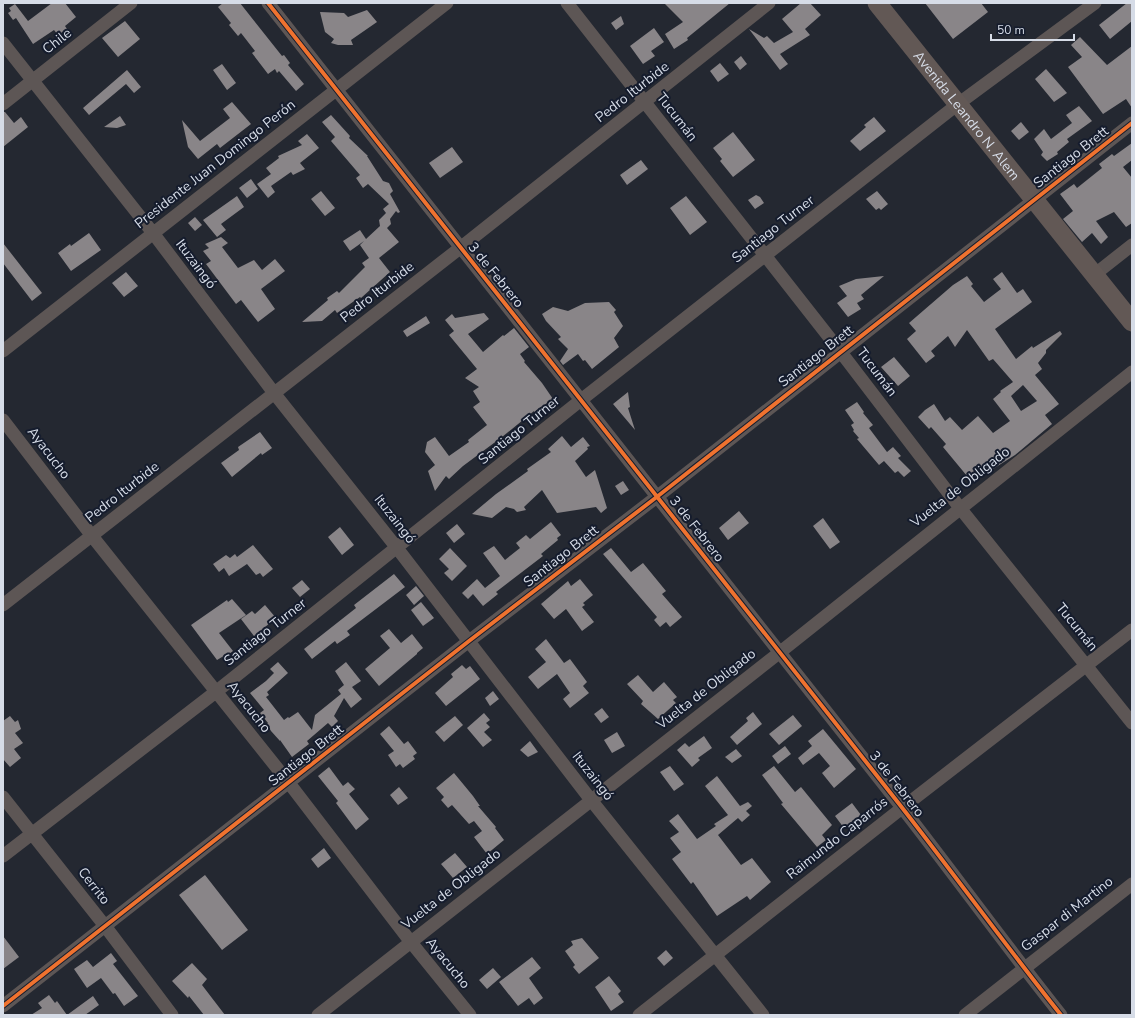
<svg xmlns="http://www.w3.org/2000/svg" width="1135" height="1018" font-family="'Nunito Sans',sans-serif">
<style>
.building{fill:#898588;fill-rule:evenodd}
.lines{fill:none;stroke-linecap:round;stroke-linejoin:round}
.street{stroke:#5d5655;stroke-width:13}
.secondary{stroke:#625855;stroke-width:19}
.cycleway-casing{stroke:#151c2d;stroke-width:6}
.cycleway{stroke:#ef722f;stroke-width:4}
.labels{text-anchor:middle;dominant-baseline:central;stroke-width:4;stroke-linejoin:round;paint-order:stroke}
.street-label{font-size:14px;fill:#d6dce7;stroke:#151c2d}
</style>
<rect width="100%" height="100%" fill="#242831"/>
<path class="building" d="M52,3H65L76,17L65,26L67,29L58,35L54,30L33,44L16,18L13,20L8,13L11,11L9,8L15,4L28,21Z
M223,3H240L282,56L284,55L290,63L288,65L304,84L296,91L279,71L277,73L275,69L268,74L252,53L255,51L241,33L238,36L229,25L231,23L218,7Z
M664,3H730L687,38L688,40L674,49L665,34L683,22Z
M801,3H810L821,15L805,29L810,35L780,54L788,64L780,70L749,29L764,38L767,36L774,43L793,32L782,19Z
M925,3H981L988,12L953,39Z
M1127,3H1132V21L1110,39L1099,25Z
M367,10L377,22L351,40L353,45H338L331,43L334,39L325,32L320,12L344,13L348,17Z
M621,16L624,24L616,30L611,23Z
M125,21L140,39L118,57L102,38Z
M654,28L664,42L651,51L655,56L643,64L630,46Z
M1080,37L1107,65L1132,46V108L1126,99L1103,114L1068,67L1082,57L1071,45Z
M741,56L747,64L740,70L734,62Z
M720,63L729,74L718,82L710,71Z
M222,64L236,83L227,90L213,70Z
M1046,69L1067,93L1054,102L1035,79Z
M127,70L141,87L134,93L126,84L89,115L83,108Z
M232,102L251,124L220,148L217,144L198,159L188,147L182,120L200,141L230,118L223,109Z
M1079,106L1092,121L1067,139L1069,142L1057,152L1058,154L1047,161L1041,155L1043,152L1034,139L1044,129L1051,139L1072,123L1066,115Z
M3,112H5L14,123L21,117L28,127L3,147Z
M331,115L350,136L349,138L368,156H367L383,181L389,183L393,191L390,194L400,212L398,213L396,211L390,219L391,224L387,228L399,242L379,258L390,272L361,298L360,297L337,313L335,310L322,321L302,322L328,300L327,298L337,291L339,293L365,267L362,263L369,258L360,245L364,241L350,251L343,241L360,230L366,239L380,226L379,220L386,213L383,209L389,204L368,184L363,188L356,178L360,175L331,141L335,137L322,122Z
M120,116L126,125L117,128L104,127Z
M874,117L886,131L860,151L850,141L866,127L864,125Z
M1021,122L1029,132L1019,140L1011,131Z
M733,132L755,160L733,177L720,161L722,159L713,148Z
M307,134L319,148L300,163L305,169L293,175L291,172L271,186L275,192L268,198L257,184L271,174L266,168L279,158L278,156L302,145L298,141Z
M1132,143V160L1123,167L1132,178V223L1126,227L1114,212L1096,221L1108,237L1101,244L1092,233L1082,242L1063,219L1073,211L1060,194L1074,184L1077,188L1102,168L1099,164L1112,154L1114,156Z
M452,147L463,162L440,178L429,163Z
M641,160L648,169L627,185L620,175Z
M251,179L258,189L247,198L239,188Z
M321,191L335,208L325,216L311,199Z
M877,191L888,204L881,210L879,208L876,210L866,199Z
M756,195L760,197L764,203L755,209L748,200Z
M237,196L244,207L221,224L226,230L217,237L203,220Z
M686,196L707,222L690,235L670,208Z
M195,217L202,225L195,231L188,223Z
M89,233L101,250L71,271L58,253L70,244L71,246Z
M221,237L228,243L222,247L238,268L254,260L262,270L275,259L285,271L261,289L275,309L258,322L241,300L236,304L206,264L211,261L203,251L209,248L205,244Z
M3,243L42,293L32,301L3,263Z
M126,272L138,286L124,297L112,283Z
M1002,272L1017,293L1023,289L1032,302L995,329L1016,359L1032,346L1033,348L1060,331L1062,334L1046,350V353L1038,363L1042,369L1035,375L1059,404L1045,415L1052,424L1015,455L985,474L980,467L967,476L943,447L946,444L931,427L929,429L918,417L925,410L934,404L945,421L950,417L962,430L978,416L993,433L1010,421L993,399L1001,392L1000,391L1013,382L993,359L989,361L967,330L955,347L948,336L931,351L935,356L926,363L907,339L916,331L909,323L953,285L967,276L973,284L971,286L984,302L1001,289L993,279ZM1023,385L1037,401L1021,411L1011,396Z
M884,276L861,295L864,299L857,303L861,309L848,317L837,303L847,296L839,286L856,279Z
M609,302L616,310L614,312L623,326L614,338L619,347L592,369L585,360L583,361L578,354L563,365L560,361L568,349L558,339L561,337L546,321L542,314L553,307L568,311L585,303Z
M484,313L489,319L468,334L483,352L503,335L504,336L514,328L529,347L520,354L525,361L524,362L542,383L553,399L534,412V411L502,437L463,466L449,479L446,476L435,491L428,471L435,465L425,452L427,442L435,437L449,456L469,442L468,440L487,425L473,407L480,402L473,391L479,387L465,378L477,369L449,335L454,331L445,320L452,314L455,318Z
M426,316L430,323L407,337L403,331Z
M894,357L910,376L898,386L881,367Z
M628,392L630,407L628,408L635,430L613,404Z
M857,402L864,412L863,413L873,425L869,428L887,452L893,447L901,456L898,458L911,471L904,477L898,471L895,473L884,461L879,465L857,439L859,438L853,431L854,430L851,425L854,423L845,410Z
M260,432L272,448L262,455L261,453L232,477L221,463L239,450L238,447Z
M562,436L571,447L583,437L590,446L587,447L588,449L575,461L586,477L595,470L607,508L601,513L596,507L557,513L542,490L524,507L526,510L517,512L514,509L506,507L492,518L472,514L496,494L528,471L527,469L551,452L548,449Z
M623,481L629,490L621,495L615,486Z
M739,511L749,523L728,540L719,528Z
M823,518L840,542L830,549L813,526Z
M551,522L561,535L557,538L558,540L541,554L543,556L496,592L498,594L483,606L473,594L468,599L462,593L477,579L485,588L500,576L483,553L494,546L505,560L520,548L516,543L526,535L530,539Z
M457,524L465,534L454,543L446,533Z
M340,527L354,545L342,555L328,537Z
M253,545L273,569L263,577L260,573L256,575L247,564L229,576L224,568L219,572L213,564L226,555L230,558L235,554L237,557Z
M450,548L467,566L452,581L444,573L449,569L439,559Z
M611,548L631,572L643,563L666,591L662,594L682,617L670,627L666,622L660,627L654,620L657,617L603,554Z
M394,574L405,587L347,631L350,635L337,644L335,641L312,659L304,649L356,608L354,605Z
M580,579L593,595L583,603L585,605L582,607L594,622L582,631L566,609L554,619L541,604L568,581L571,586Z
M302,580L310,589L300,597L292,588Z
M416,586L424,596L414,605L406,595Z
M232,599L246,615L219,633L233,651L224,658L222,657L217,660L191,625L227,600L228,602Z
M421,602L434,618L423,626L411,610Z
M265,605L276,618L254,636L241,619L252,611L255,614Z
M389,629L401,643L412,634L423,648L417,653V654L379,686L365,669L390,648L380,636Z
M546,639L564,663L570,659L587,682L583,686L589,693L570,708L563,699L570,693L557,674L538,689L528,677L546,662L535,649Z
M278,662L288,673L267,692L269,695L266,697L284,720L288,717L289,718L298,712L312,730L315,715L341,694L338,690L344,685L335,671L346,662L361,681L352,687L362,699L351,708L344,698L334,716L338,721L332,727L328,723L307,741L309,744L292,757L280,740V741L271,731L267,724L268,723L260,713L264,710L250,693L266,681L274,673L270,669Z
M462,665L466,669L470,666L480,679L446,706L435,693L453,677L451,674Z
M638,675L653,692L664,682L677,697L673,700L676,703L658,719L641,704L643,701L627,684Z
M493,691L499,699L490,706L485,698Z
M602,708L609,717L601,723L594,714Z
M753,712L762,724L737,745L730,737L748,721L746,718Z
M484,713L490,720L486,723L490,727L484,732L492,740L483,747L467,728Z
M793,715L802,726L779,745L769,734Z
M10,716L15,722L18,720L21,729L15,733L23,743L14,749L21,758L10,767L3,759V721Z
M455,716L463,725L444,742L435,732Z
M389,726L404,744L408,741L417,753L413,756L415,759L403,768L400,764L396,767L388,755L394,751L380,734Z
M823,729L856,769L834,788L822,773L830,766L819,753L803,765L798,758L812,746L808,741Z
M617,732L625,746L612,753L604,740Z
M704,736L712,748L698,758L700,760L692,767L677,750L685,743L689,747Z
M530,741L538,752L528,757L520,750Z
M785,746L791,754L778,764L772,756Z
M736,749L742,756L732,763L725,757Z
M670,766L684,784L674,791L660,772Z
M774,766L795,792L801,787L832,825L822,835L826,840L817,847L781,804L783,803L762,775Z
M329,767L343,786L348,782L355,789L349,794L369,819L356,830L336,803L338,801L318,776Z
M454,773L473,796L480,806H478L496,827L495,828L504,840L487,854L474,837L482,831L474,821L469,824L452,805L448,808L441,800L444,797L436,788Z
M717,776L740,806L748,802L752,806L746,811L750,815L742,822L738,818L718,835L741,865L752,858L771,882L750,900L747,896L717,916L693,882L691,884L672,859L681,852L670,838L679,832L669,821L678,814L697,839L716,826L714,824L728,815L705,786Z
M399,787L408,798L398,805L390,795Z
M852,803L861,815L844,828L835,816Z
M324,848L331,858L318,868L311,859Z
M455,853L467,867L453,878L441,864Z
M205,875L248,930L222,950L179,895Z
M3,936L19,957L3,969Z
M582,938L599,958L579,974L573,967L575,965L565,951L573,945L571,941Z
M666,950L673,958L664,966L657,958Z
M111,953L117,961L113,964L138,996L124,1006L115,993L113,994L101,978L87,988L74,969L87,960L93,967Z
M532,957L541,968L529,978L543,998L534,1005L529,998L518,1006L499,982Z
M192,963L207,979L202,985L225,1015H204L189,996L188,998L172,981Z
M493,968L501,977L487,989L479,980Z
M609,976L621,991L618,994L624,1002L611,1011L595,987Z
M49,995L55,1003L57,1001L67,1015H31L42,1008L38,1003Z
M93,996L99,1005L85,1015H67Z"/>
<g class="lines">
<path class="street" d="M268,3C478,270 689,537 900,805C954,874 1006,946 1061,1015
M567,3L840,351L960,508L1132,723
M3,43L153,233L274,393L397,548L591,800L763,1015
M3,104L131,3
M1094,275L1132,245
M3,351L447,3
M3,420L92,536L289,783L410,941L470,1015
M3,605L460,248L769,3
M3,797L105,926L172,1015
M3,856L217,691L581,400L958,104L1095,3
M3,1006L469,641L658,496L1132,123
M318,1015L779,653L1132,372
M639,1015L902,808L1132,630
M965,1015L1132,884"/>
<path class="secondary" id="s1" d="M877,3L1132,322"/>
<defs>
<path id="cycleway" d="M268,3C478,270 689,537 900,805C954,874 1006,946 1061,1015
M3,1006L469,641L658,496L1132,123"/>
</defs>
<use href="#cycleway" class="cycleway-casing"/>
<use href="#cycleway" class="cycleway"/>
</g>
<g class="labels">
<g class="street-label">
<text transform="translate(57 41) rotate(-38)">Chile</text>
<text transform="translate(632 92) rotate(-38)">Pedro Iturbide</text>
<text stroke="none"><textPath href="#s1" startOffset="144">Avenida Leandro N. Alem</textPath></text>
<text transform="translate(677 117) rotate(52)">Tucumán</text>
<text transform="translate(1071 157) rotate(-38)">Santiago Brett</text>
<text transform="translate(215 164) rotate(-38)">Presidente Juan Domingo Perón</text>
<text transform="translate(773 229) rotate(-38)">Santiago Turner</text>
<text transform="translate(196 264) rotate(53)">Ituzaingó</text>
<text transform="translate(496 275) rotate(51)">3 de Febrero</text>
<text transform="translate(377 292) rotate(-38)">Pedro Iturbide</text>
<text transform="translate(816 356) rotate(-38)">Santiago Brett</text>
<text transform="translate(877 372) rotate(53)">Tucumán</text>
<text transform="translate(519 430) rotate(-39)">Santiago Turner</text>
<text transform="translate(49 453) rotate(53)">Ayacucho</text>
<text transform="translate(960 487) rotate(-38)">Vuelta de Obligado</text>
<text transform="translate(122 492) rotate(-38)">Pedro Iturbide</text>
<text transform="translate(395 519) rotate(52)">Ituzaingó</text>
<text transform="translate(697 529) rotate(52)">3 de Febrero</text>
<text transform="translate(561 556) rotate(-38)">Santiago Brett</text>
<text transform="translate(1077 627) rotate(51)">Tucumán</text>
<text transform="translate(265 632) rotate(-38)">Santiago Turner</text>
<text transform="translate(706 689) rotate(-38)">Vuelta de Obligado</text>
<text transform="translate(249 707) rotate(52)">Ayacucho</text>
<text transform="translate(306 755) rotate(-38)">Santiago Brett</text>
<text transform="translate(593 776) rotate(52)">Ituzaingó</text>
<text transform="translate(897 784) rotate(52)">3 de Febrero</text>
<text transform="translate(837 838) rotate(-38)">Raimundo Caparrós</text>
<text transform="translate(94 886) rotate(52)">Cerrito</text>
<text transform="translate(451 889) rotate(-38)">Vuelta de Obligado</text>
<text transform="translate(1067 914) rotate(-38)">Gaspar di Martino</text>
<text transform="translate(448 963) rotate(51)">Ayacucho</text>
</g>
</g>
<rect width="1135" height="1018" fill="none" stroke="#d6dce7" stroke-width="8"/>
<path d="M991 34v6h83v-6" fill="none" stroke="#d6dce7" stroke-width="2"/>
<text x="997" y="34" font-size="12" fill="#d6dce7" stroke="#151c2d" stroke-width="3" paint-order="stroke">50 m</text>
</svg>
